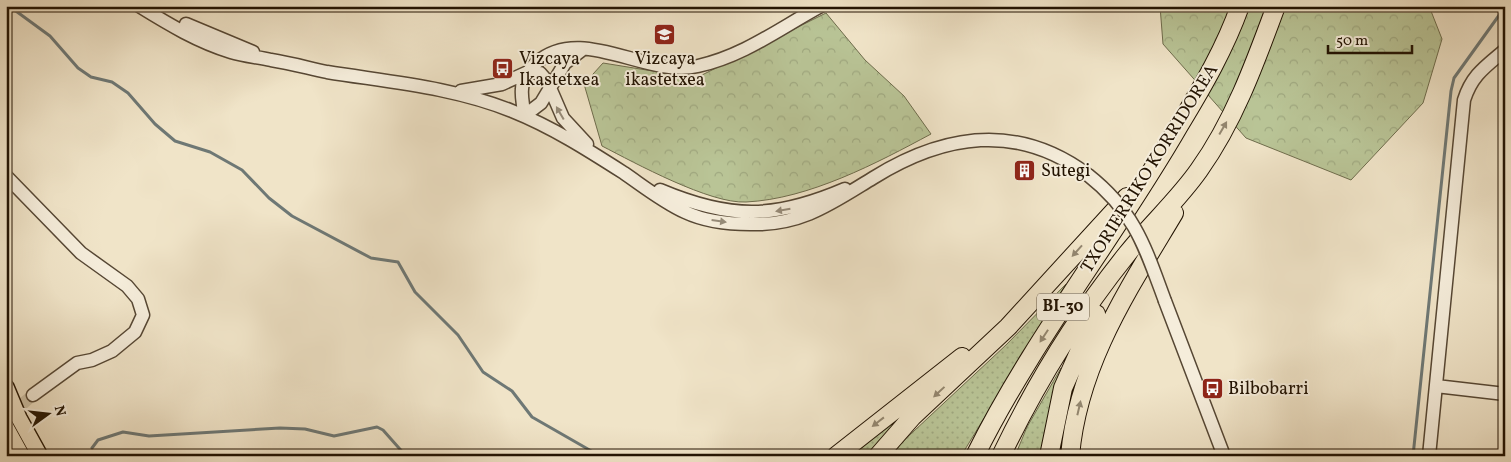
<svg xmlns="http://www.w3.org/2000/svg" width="1511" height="462" font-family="Vollkorn,serif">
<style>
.grass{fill:url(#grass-dots);stroke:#6e6c4c}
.forest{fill:url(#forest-crowns);stroke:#6e6c4c}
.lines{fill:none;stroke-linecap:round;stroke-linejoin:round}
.stream{stroke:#6e7875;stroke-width:3}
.minor-tunnel{stroke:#d1c5aa;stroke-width:12;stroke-dasharray:12 6;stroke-linecap:butt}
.minor-casing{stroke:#564734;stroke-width:15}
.major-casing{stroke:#221302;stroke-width:18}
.highway-casing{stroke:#221302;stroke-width:20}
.minor{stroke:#f5eddb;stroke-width:12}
.major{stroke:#f0e4c8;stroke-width:15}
.highway{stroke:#f0e4c8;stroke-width:18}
.minor-bridge-casing{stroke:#564734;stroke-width:15;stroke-linecap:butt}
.minor-bridge{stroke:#f5eddb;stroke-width:12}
.oneway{fill:#968b79}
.oneway2{fill:#93866f}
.labels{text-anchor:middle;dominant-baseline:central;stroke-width:4;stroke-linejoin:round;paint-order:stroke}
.shield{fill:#f5eddb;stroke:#615443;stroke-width:1}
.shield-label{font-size:16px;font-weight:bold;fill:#221302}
.poi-label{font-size:18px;fill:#221302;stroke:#f5eddb;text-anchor:start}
.street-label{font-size:18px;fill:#221302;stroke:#f5eddb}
</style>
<defs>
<pattern id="grass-dots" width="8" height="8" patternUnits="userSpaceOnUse" patternTransform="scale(1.25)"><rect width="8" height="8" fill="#b9c496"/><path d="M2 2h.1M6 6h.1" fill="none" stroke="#9fa880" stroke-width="1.8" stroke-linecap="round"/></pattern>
<pattern id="forest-crowns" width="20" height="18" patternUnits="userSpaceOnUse" patternTransform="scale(1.25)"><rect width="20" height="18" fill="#b9c496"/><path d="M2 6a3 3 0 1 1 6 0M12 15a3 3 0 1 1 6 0" fill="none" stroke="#9fa880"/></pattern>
</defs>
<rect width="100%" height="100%" fill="#f0e4c8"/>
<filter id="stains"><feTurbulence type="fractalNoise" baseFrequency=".004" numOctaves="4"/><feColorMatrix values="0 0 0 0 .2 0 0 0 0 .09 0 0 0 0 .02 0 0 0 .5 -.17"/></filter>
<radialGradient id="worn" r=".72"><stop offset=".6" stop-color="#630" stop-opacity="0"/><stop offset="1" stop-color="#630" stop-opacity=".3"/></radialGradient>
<path class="grass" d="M1066,284L961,456H891L899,445L1006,345Z
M1061,368L1044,456H1015L1027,427Z
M933,379L872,456H847Z"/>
<path class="forest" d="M1160,6H1429L1442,39L1423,103L1351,180L1246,138L1163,44Z
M826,13L865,60L904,96L931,134C877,163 809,199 746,202C710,204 635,163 602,146L584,84L603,63L696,78Z"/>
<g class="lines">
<path class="stream" d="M9,6L50,36L78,68L91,77L112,82L128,93L155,124L175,141L210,152L242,170L269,198L292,216L371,258L398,262L415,292L458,335L483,372L512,391L532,417L600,456
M92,448L98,440L123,432L149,436L280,428L305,429L334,436L377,427L383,430L406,456
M1413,456L1451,91L1454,78L1505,7"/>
<path class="minor-tunnel" d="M6,418L33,395"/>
<defs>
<path id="minor" d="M139,6C168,24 198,42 231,52C244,56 258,57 271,60C290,63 308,68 327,72C389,82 453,87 512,111C552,127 588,150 624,173C643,186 663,202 685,212C704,221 728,224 750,224C801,226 832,203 873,178C944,134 1017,122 1088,175
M186,24L253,52
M461,91L502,84L528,72L540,73L547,81L563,118L587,144
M524,116C524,107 521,98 522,89C522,79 529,70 536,63C582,23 645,78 698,66C744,56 780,28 821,6
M524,116L541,103L565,63L583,49
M6,176L81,253L127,286L138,299L143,315L135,332L112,351L92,360L77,363L33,395
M660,190C731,220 775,219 845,189
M1165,301L1224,456
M1436,386L1505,394
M1429,456L1464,100C1472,75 1485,67 1505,50"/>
<path id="major" d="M6,387L19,418L40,456
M6,427L22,456"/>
<path id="highway" d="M836,456L962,357
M878,456L912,417L1008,327L1127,197
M975,456C1033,339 1115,237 1180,124C1203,86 1225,48 1240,6
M1001,456C1035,385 1078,315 1127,254C1150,225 1178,200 1199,170C1234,121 1255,63 1276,6
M1049,456L1063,388L1096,314
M1070,456C1078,364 1128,290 1174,213"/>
</defs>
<use href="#minor" class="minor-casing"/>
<use href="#major" class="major-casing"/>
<use href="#highway" class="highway-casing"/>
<use href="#minor" class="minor"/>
<use href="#major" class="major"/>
<use href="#highway" class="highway"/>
<defs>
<path id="minor-bridge" d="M1088,175C1135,212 1145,247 1165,301"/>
</defs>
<use href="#minor-bridge" class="minor-bridge-casing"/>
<use href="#minor-bridge" class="minor-bridge"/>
</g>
<defs><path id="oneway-solid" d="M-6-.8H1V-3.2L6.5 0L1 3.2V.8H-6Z" transform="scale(1.25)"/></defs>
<g class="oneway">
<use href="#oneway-solid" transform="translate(560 113) rotate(-120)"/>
<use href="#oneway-solid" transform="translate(783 210) rotate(170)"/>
<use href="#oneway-solid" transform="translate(719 221) rotate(8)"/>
</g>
<g class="oneway2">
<use href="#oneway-solid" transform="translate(1223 128) rotate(-60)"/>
<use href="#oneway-solid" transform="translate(1077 251) rotate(132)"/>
<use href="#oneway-solid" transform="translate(1044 336) rotate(123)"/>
<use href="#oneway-solid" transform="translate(939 392) rotate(137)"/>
<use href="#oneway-solid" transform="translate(1079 408) rotate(-77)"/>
<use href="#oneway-solid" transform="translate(878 422) rotate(142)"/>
</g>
<defs>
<symbol id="school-square" viewBox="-11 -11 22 22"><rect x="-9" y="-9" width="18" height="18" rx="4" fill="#8f2418" stroke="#f5eddb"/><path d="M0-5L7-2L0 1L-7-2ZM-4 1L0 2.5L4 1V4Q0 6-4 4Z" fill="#fff"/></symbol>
<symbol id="bus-square" viewBox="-11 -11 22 22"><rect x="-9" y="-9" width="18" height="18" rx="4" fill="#8f2418" stroke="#f5eddb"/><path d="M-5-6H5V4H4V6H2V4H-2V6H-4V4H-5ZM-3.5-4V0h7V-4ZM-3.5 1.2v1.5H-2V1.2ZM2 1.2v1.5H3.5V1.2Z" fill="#fff"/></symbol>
<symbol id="building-square" viewBox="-11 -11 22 22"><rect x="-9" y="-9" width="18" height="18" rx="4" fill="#8f2418" stroke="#f5eddb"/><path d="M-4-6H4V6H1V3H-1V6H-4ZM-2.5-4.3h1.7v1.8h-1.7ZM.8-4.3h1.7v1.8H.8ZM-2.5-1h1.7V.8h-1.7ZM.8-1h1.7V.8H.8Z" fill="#fff"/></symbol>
</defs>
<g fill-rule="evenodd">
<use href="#school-square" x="652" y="22" width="25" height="25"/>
<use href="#bus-square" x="490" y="56" width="25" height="25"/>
<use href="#building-square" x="1012" y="158" width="25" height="25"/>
<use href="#bus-square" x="1200" y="376" width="25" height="25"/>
</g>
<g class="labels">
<rect class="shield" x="1037" y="293.5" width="52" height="27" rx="4"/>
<g class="shield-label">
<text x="1063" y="307">BI-30</text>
</g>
<g class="poi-label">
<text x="519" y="59">Vizcaya<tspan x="519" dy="21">Ikastetxea</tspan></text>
<text x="665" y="59" text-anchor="middle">Vizcaya<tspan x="665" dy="21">ikastetxea</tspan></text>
<text x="1041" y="171">Sutegi</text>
<text x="1228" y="389">Bilbobarri</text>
</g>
<g class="street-label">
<text transform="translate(1150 169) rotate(-58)">TXORIERRIKO KORRIDOREA</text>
</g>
</g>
<rect width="1511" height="462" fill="none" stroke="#f0e4c8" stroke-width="25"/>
<rect x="8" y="8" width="1496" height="447" fill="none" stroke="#221302" stroke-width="2.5"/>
<rect x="12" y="12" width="1486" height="437" fill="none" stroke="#221302"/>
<g transform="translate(48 414) rotate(75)" stroke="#f5eddb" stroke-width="4" paint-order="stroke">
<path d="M0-4L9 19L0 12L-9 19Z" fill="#221302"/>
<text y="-8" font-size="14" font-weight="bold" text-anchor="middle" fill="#221302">N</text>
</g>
<path d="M1328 45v8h84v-8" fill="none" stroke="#221302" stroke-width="2.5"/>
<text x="1336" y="45" font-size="15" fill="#221302" stroke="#f5eddb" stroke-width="4" paint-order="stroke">50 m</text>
<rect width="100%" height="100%" filter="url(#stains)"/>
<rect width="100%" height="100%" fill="url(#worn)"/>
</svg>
